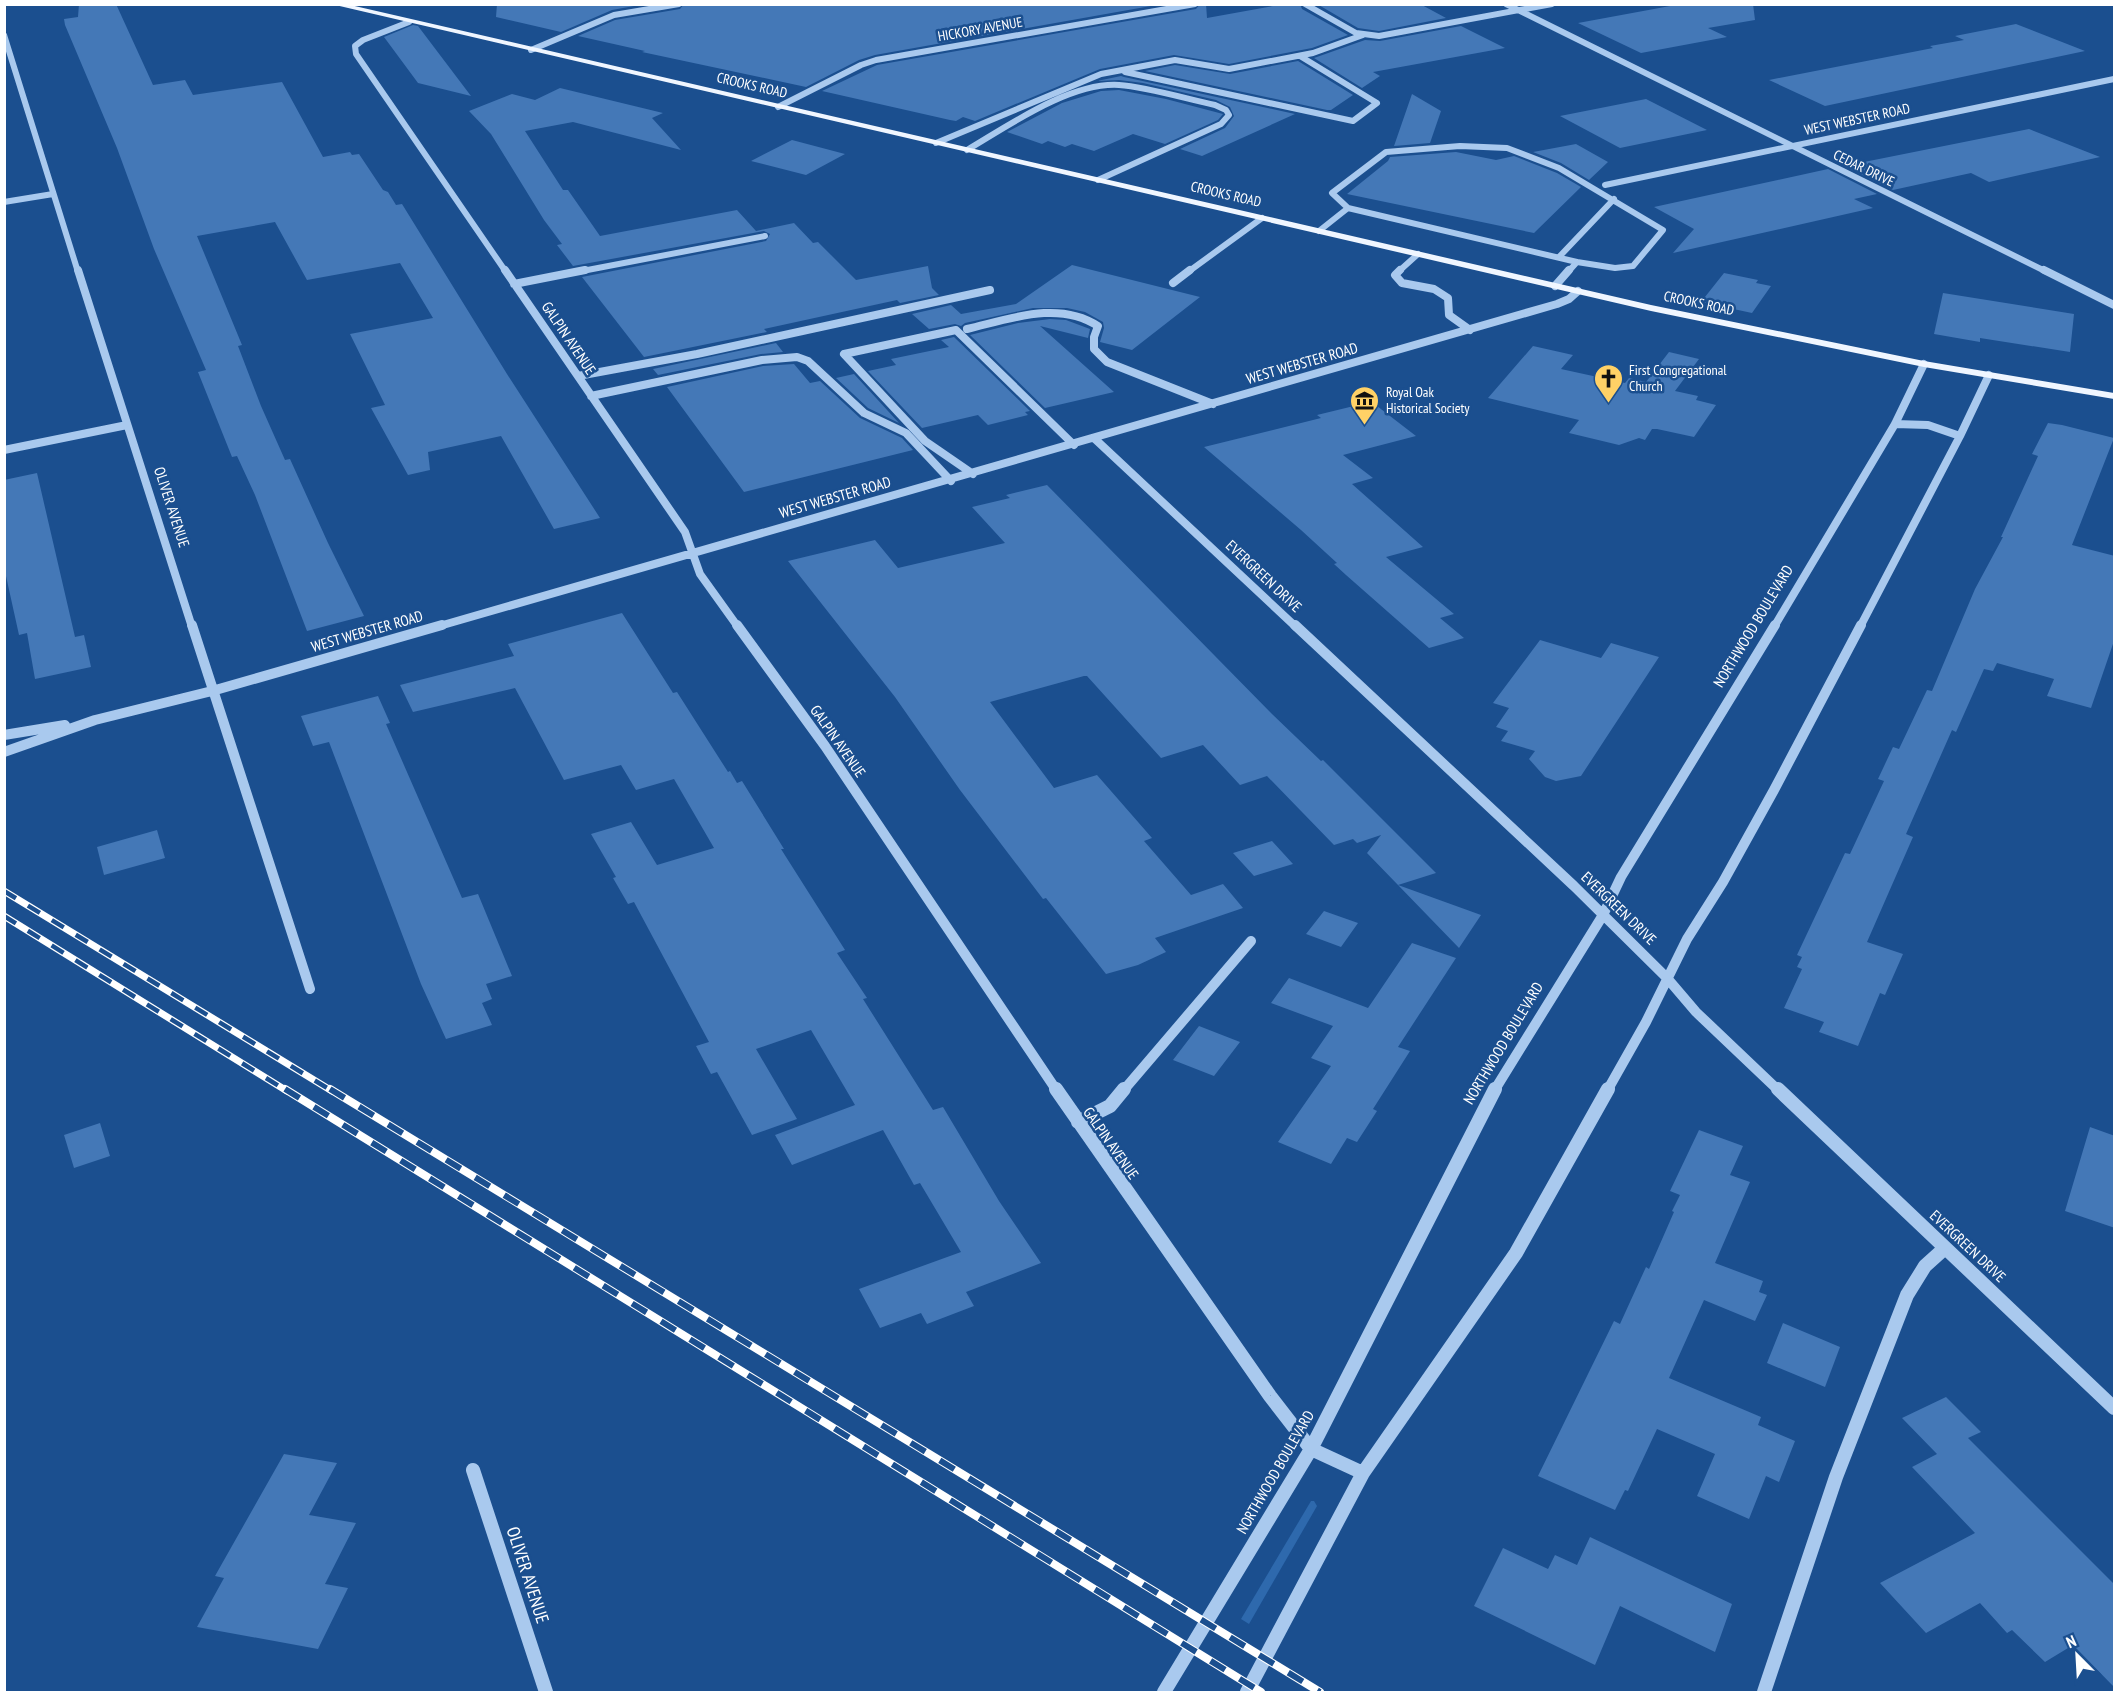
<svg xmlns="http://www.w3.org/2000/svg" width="2119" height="1697" font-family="'PT Sans Narrow',sans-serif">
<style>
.green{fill:#2e69ad}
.building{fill:#4478b7}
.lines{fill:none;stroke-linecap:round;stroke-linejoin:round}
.minor-far3{stroke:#a9c9ee;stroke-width:6}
.minor-far2{stroke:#a9c9ee;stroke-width:8}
.minor-far1{stroke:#a9c9ee;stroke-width:10}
.minor{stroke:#a9c9ee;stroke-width:14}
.major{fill:#f0f6ff;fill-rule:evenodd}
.rail-far1-casing{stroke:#fff;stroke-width:7}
.rail-casing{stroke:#fff;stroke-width:8}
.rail-far1{stroke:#1b4f8f;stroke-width:4.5;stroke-dasharray:14;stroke-linecap:butt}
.rail{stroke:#1b4f8f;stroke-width:6;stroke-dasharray:17;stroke-linecap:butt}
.labels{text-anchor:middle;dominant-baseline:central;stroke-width:5;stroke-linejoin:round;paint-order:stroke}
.far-street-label{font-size:14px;fill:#fff;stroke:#1b4f8f}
.far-poi-label{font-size:14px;fill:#fff;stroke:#1b4f8f;text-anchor:start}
.street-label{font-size:15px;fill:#fff;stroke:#1b4f8f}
.near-street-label{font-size:18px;fill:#fff;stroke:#1b4f8f}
</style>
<rect width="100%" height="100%" fill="#1b4f8f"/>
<path class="green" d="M1311,1501H1314L1317,1506L1249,1624L1241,1619Z"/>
<path class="building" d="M79,4H116L153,85L185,80L193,95L282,82L323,157L350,152L352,155L359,154L383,190L388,192L396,205L402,204L507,374L600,518L554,529L501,436L428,452L430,470L408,475L371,408L385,405L350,334L433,318L400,263L307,280L275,222L197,236L242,345L238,346L261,406L285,460L290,459L328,543L364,616L307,631L255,495L237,456L232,457L198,372L206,370L154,249L117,148L65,25L64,19L78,17Z
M497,4H645L612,10L561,32L496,17Z
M684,4H1162L875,55L859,60L806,87L642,52L645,51L578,36L615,20L680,9Z
M1200,4H1206L1207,18L1284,4H1300L1302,9L1348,35L1312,48L1229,64L1174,55L1100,69L975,121L963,117L956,121L950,120L822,91L877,65L1196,9Z
M1317,4H1420L1446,18L1379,31L1358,28Z
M1681,4H1753L1755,20L1708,28L1727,37L1641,53L1578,23Z
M2016,24L2085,51L1825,106L1769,80L1933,48L1930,46L1964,40L1955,36Z
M413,25L418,26L471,96L418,83L384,37Z
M1461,26L1505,48L1373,72L1380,76L1362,88L1314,58L1365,40L1380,41Z
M1298,61L1353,95L1331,110H1327L1145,71L1175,65L1230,74Z
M1121,76L1124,77L1295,114L1202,156L1180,149L1225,128L1234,116L1230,107L1216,100L1143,83L1119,80L1097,81Z
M560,88L663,113L652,118L681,150L573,122L525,131L563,190H568L600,236L737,210L756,231L794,223L813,243L818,242L856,280L928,266L932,288L939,295L900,303L897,300L764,329L767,332L644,357L582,277L766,241L770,234L764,231L573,266L557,245L562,244L544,220L491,134L469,111L512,94L535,100Z
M1119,90L1166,99L1223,114L1218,120L1165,144L1133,134L1094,151L1072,144L1065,147L1048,141L1042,144L1007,132L1062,103L1101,91Z
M1412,94L1441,111L1430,143L1394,146Z
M1646,99L1707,130L1620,148L1560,116Z
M2029,129L2100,157L1989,182L1971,173L1893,190L1844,166Z
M792,140L845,154L806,175L751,161Z
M1576,144L1608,162L1589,180L1561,163L1533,152Z
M1456,152L1496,160L1514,156L1557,173L1581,187L1534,233L1347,194L1388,161L1390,157Z
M1828,169L1877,194L1854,199L1873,208L1673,253L1694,229L1654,207Z
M1072,265L1200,297L1132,350L1100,342L1104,328L1103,322L1085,312L1067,308H1033L965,323L961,326L955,324L929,329L912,314L951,305L961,314L1016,304Z
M1724,273L1758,280L1756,283L1771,286L1752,313L1701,302Z
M1943,293L2074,314L2070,352L1980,338V342L1934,334Z
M1050,319L1066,320L1090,329L1088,338L1040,326L1114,392L1045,408L970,335L1018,323Z
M954,337L1030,411L1025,412L1028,415L988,425L978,415L922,428L868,371L896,365L891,359L949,347L941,340Z
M776,343L783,352L761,354L658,375L653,369Z
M1533,346L1573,355L1561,369L1625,383L1629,378L1646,382L1669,352L1699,359L1675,391L1698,396L1696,400L1716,405L1694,437L1657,429H1652L1645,440L1639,438L1619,445L1569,433L1579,420L1488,398Z
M794,364L810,383L820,381L860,418L902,438L913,450L744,492L667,387L763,366Z
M854,374L899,423L868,408L836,378Z
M1358,405L1363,409L1377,406L1416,436L1343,455L1373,478L1352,484L1423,547L1386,557L1454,614L1440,618L1464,638L1429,648L1346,575L1334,564L1337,563L1301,530L1204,447L1321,418L1317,415Z
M2048,423L2062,425L2114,438L2072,545L2115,556V638L2091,708L2047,696L2054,679L1997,663L1993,671L1984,669L1956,732L1952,730L1906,834L1913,837L1867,942L1903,954L1885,995L1880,993L1858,1046L1819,1032L1824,1022L1784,1008L1802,969L1797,967L1802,957L1797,955L1845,853L1850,854L1884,781L1878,779L1893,747L1899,749L1927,690L1932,691L1975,589L2003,537H2001L2038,456L2032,454Z
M37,473L75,637L84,635L91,667L35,679L27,633L19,635L4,567V480Z
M1047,485L1272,714L1321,761L1323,760L1436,873L1398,885L1481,915L1459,948L1367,853L1381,835L1357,843L1353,839L1334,845L1267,776L1240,785L1203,745L1161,758L1087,676H1084L990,702L1054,788L1097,775L1152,838L1144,841L1191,895L1223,884L1243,908L1155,938L1166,952L1138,965L1106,974L1046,898L1043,899L960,790L895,697L788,561L875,540L898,568L1005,543L972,507L1010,498L1006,495Z
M622,613L673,693L677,692L728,772L730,771L737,783L742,781L784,849H781L845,950L837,953L867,998L863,999L933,1110L943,1107L999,1201L1041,1263L966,1292L974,1306L927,1324L921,1313L880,1328L859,1289L961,1252L920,1183L914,1185L883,1130L792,1165L775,1135L855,1105L811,1030L756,1049L797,1119L752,1135L717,1072L711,1074L696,1046L709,1042L634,902L628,904L613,878L616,877L591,834L631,822L657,865L714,848L674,779L636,790L621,765L564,780L515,688L413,712L400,685L514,656L508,644Z
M1540,640L1601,658L1611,643L1659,657L1581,776L1556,781L1545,777L1529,759L1535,751L1501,741L1508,731L1496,727L1509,708L1493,703Z
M378,696L390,723L386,724L462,898L478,894L512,976L486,984L492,999L482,1003L492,1025L446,1039L421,984L329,742L313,746L301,716Z
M157,830L165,858L104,875L97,847Z
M1272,841L1293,864L1254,876L1233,853Z
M1324,911L1358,923L1341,947L1306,934Z
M1412,943L1456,958L1398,1047L1410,1051L1373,1109L1377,1111L1357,1142L1347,1138L1331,1164L1278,1142L1331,1066L1311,1058L1333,1026L1271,1003L1289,978L1368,1008Z
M1199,1026L1240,1042L1214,1076L1173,1060Z
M100,1123L110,1156L74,1168L64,1135Z
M2090,1127L2115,1136V1228L2065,1211Z
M1699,1130L1743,1146L1730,1175L1750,1182L1715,1263L1763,1281L1759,1292L1767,1295L1755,1321L1704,1300L1669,1378L1761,1417L1758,1425L1795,1441L1779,1482L1766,1476L1749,1519L1697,1496L1715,1454L1657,1429L1628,1491L1625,1490L1615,1510L1538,1476L1614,1321L1620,1324L1646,1267L1649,1269L1674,1212L1672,1211L1680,1195L1670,1191Z
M1783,1323L1840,1347L1825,1387L1767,1363Z
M1946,1397L1981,1432L1968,1438L2115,1585V1688L2073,1645L2045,1662L2012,1630L2007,1633L1980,1603L1926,1633L1880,1583L1975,1533L1912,1467L1937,1454L1902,1418Z
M284,1454L337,1463L309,1515L356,1523L325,1584L348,1588L318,1649L197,1627L224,1578L215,1576Z
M1590,1537L1732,1604L1715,1652L1620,1606L1595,1665L1474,1606L1503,1548L1548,1569L1555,1555L1577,1565Z"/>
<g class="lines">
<path class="minor-far3" d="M1305,4L1356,33L1379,36L1552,4
M1506,4L2047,272
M409,22L363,40L355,46L356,54L506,272
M4,35L78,272
M531,50L614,15L679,4
M1125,72L1353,121L1377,103L1300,56
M778,107L861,65L876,60L1195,4
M936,143L1101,74L1175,60L1229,69L1313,53L1363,35
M967,150C1008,126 1070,82 1119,85C1147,87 1187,99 1215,105L1226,110L1229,115L1221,124L1098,180
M1605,185L2114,79
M4,202L53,194
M1348,208L1332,193L1386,152L1460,146L1507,148L1559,168L1663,230L1633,266L1615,268L1577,262
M1319,231L1348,208L1577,262L1568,272
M1559,257L1614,199
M577,272L765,236
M1188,272L1262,218
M1398,272L1418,254"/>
<path class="minor-far2" d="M78,270L192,627
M505,270L685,532L700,574L738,627
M1400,270L1395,275L1402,283L1434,289L1448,298L1449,315L1470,330
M2044,270L2114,305
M1173,283L1190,270
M514,284L585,270
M1555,286L1569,270
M967,329C1010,319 1058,300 1098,326L1094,337V349L1107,362L1213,404
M578,376L697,354L990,290
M591,396L762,360L797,357L808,361L864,413L906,433L951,481
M1895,424L1928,425L1960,436
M1095,439L1296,627
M4,450L127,425
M973,474L925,441L844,354L956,330L1074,445
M436,627L1557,304L1569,299L1578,291
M1774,627L1895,424L1924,364
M1860,627L1960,436L1989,375"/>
<path class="minor-far1" d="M192,625L310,989
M737,625L825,746L1057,1091
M1295,625L1574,886L1667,978L1696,1012L1779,1091
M4,735L65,725
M4,752L95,720L212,691L442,625
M1123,1091L1251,941
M1494,1091L1603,915L1621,877L1775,625
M1607,1091L1646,1022L1687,939L1723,882L1774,790L1861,625"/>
<path class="minor" d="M1056,1089L1270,1396L1311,1449L1363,1473
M1778,1089L2114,1408
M1078,1122L1110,1106L1124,1089
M473,1470L546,1692
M1164,1692L1311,1449L1495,1089
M1247,1692L1363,1473L1516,1253L1608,1089
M1764,1692L1836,1477L1907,1295L1925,1266L1945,1248"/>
<path class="major" d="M331,4H346L1651,305L1924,361L2114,393V399L1924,367L1651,311Z"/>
<defs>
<path id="rail-far1" d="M4,891L332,1091
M4,916L287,1091"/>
<path id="rail" d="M285,1089L1261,1692
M330,1089L1320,1692"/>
</defs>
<use href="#rail-far1" class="rail-far1-casing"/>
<use href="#rail" class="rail-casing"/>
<use href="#rail-far1" class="rail-far1"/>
<use href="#rail" class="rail"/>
</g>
<defs>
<symbol id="church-pin" viewBox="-11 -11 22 30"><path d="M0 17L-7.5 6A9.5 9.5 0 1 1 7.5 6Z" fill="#ffd166" stroke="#1b4f8f"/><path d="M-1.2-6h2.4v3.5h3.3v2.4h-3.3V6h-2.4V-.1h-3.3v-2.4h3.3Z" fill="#111"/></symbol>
<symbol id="museum-pin" viewBox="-11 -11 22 30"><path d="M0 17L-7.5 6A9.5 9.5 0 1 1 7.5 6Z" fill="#ffd166" stroke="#1b4f8f"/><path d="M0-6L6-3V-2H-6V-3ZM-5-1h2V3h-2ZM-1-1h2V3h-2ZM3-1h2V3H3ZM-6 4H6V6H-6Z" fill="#111"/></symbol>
</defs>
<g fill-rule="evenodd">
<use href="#church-pin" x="1592" y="362" width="33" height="45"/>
<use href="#museum-pin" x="1348" y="384" width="33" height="45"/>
</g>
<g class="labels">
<g class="far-street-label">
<text transform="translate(980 29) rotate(-10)">HICKORY AVENUE</text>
<text transform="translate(752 85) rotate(13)">CROOKS ROAD</text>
<text transform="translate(1857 119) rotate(-12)">WEST WEBSTER ROAD</text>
<text transform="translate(1864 168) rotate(26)">CEDAR DRIVE</text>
<text transform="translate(1226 194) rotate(13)">CROOKS ROAD</text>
<text transform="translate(1699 303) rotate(12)">CROOKS ROAD</text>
</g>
<g class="far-poi-label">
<text x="1629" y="370">First Congregational<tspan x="1629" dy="16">Church</tspan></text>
<text x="1386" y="392">Royal Oak<tspan x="1386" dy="16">Historical Society</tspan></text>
</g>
<g class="street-label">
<text transform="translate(569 338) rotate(56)">GALPIN AVENUE</text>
<text transform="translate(1302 363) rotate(-16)">WEST WEBSTER ROAD</text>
<text transform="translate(835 497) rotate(-16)">WEST WEBSTER ROAD</text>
<text transform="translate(172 507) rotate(72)">OLIVER AVENUE</text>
<text transform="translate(1264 576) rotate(43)">EVERGREEN DRIVE</text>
<text transform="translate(1753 626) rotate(-59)">NORTHWOOD BOULEVARD</text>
<text transform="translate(367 631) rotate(-16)">WEST WEBSTER ROAD</text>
<text transform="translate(838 741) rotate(55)">GALPIN AVENUE</text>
<text transform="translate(1619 908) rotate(44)">EVERGREEN DRIVE</text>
<text transform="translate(1503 1043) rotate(-59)">NORTHWOOD BOULEVARD</text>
<text transform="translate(1111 1143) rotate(55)">GALPIN AVENUE</text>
<text transform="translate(1968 1246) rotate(43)">EVERGREEN DRIVE</text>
<text transform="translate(1275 1472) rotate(-60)">NORTHWOOD BOULEVARD</text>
</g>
<g class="near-street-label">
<text transform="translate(528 1575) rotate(72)">OLIVER AVENUE</text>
</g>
</g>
<rect width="2119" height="1697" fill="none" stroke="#ffffff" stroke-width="12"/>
<g transform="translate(2077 1655) rotate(336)" stroke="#1b4f8f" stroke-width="4.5" paint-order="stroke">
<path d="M0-4.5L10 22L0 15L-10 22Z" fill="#ffffff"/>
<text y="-9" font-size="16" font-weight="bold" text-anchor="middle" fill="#ffffff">N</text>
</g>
</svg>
